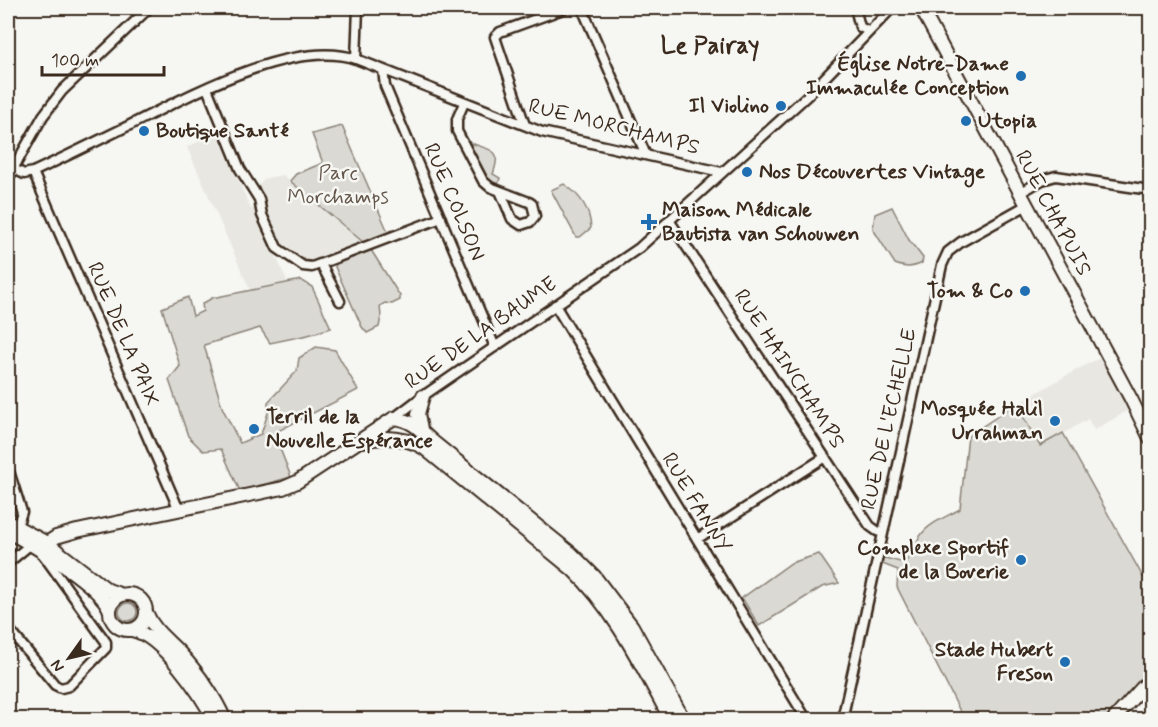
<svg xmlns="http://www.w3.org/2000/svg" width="1158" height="727" font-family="Mynerve,sans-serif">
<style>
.built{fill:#e8e7e2}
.green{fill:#dad9d3;stroke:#8a8278;stroke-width:1.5}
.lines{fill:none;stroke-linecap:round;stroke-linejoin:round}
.street-casing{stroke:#3b2a1e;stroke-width:13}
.secondary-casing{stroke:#3b2a1e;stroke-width:16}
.street{stroke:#f6f6f2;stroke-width:8}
.secondary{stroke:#f6f6f2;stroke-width:12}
.poi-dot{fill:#1f6fb2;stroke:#f6f6f2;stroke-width:2}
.labels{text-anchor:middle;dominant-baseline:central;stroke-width:5;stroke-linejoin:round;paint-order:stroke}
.poi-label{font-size:21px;font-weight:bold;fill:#3b2a1e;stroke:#f6f6f2;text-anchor:end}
.street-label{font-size:21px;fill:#3b2a1e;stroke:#f6f6f2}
.park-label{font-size:21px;fill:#63564b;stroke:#f6f6f2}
.quarter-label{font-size:24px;font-weight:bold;fill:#3b2a1e;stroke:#f6f6f2}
</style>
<rect width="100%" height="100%" fill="#f6f6f2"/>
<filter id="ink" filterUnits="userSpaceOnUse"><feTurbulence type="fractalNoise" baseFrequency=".0167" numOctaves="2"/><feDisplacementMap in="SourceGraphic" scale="12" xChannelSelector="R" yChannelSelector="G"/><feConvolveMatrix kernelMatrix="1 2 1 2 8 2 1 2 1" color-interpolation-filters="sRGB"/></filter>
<g filter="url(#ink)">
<path class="built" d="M217,133L251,209L255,208L288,284L254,299L187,147Z
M283,175L363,242L306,263L282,246L263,200L266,196L256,187L267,178Z
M1104,356L1127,400L1129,410L1094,430L1088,419L1040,447L1017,404L1078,369Z"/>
<path class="green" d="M342,126L388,232L363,242L290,181L296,174L323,163L312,134Z
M471,143C490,151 503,147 493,174L500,178L498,185L486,178L468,144Z
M564,184C579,194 590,209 591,228L580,237H576L551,190Z
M892,207L909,240L923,258L922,263C913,268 904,268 895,264L873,229L875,214Z
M371,250L400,296V300L392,304L385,303L380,306L381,317L379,327L367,333L362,327L335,267L336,264Z
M301,280L312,287L331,328L308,335L270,343L260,328L204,345L222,407L240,443L261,434L268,413V402L297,371L299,358L316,347L335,350L358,390L274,433L291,477L240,491L221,449L203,451L188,436L169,380L180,366L162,308L188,297L193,316L203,311L202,304L212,298Z
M1016,404L1040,446L1063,433L1143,577L1150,573V674L1109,719H964L897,587L898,570L880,563L881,557L904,563C913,555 914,545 921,535C929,523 948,516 960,509L968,436Z
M819,554L839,583L822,587L759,626L742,598L791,563Z
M119 612a9 9 0 1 1 18 0a9 9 0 1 1-18 0Z"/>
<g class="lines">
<defs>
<path id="street" d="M582,8L646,155
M855,8L860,27L868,31
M356,59L358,8
M383,70L385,86L495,347
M207,88L240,169L259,199L262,215L277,248L303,266L312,267L441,218
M464,103L457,119V131L483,181L490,187L529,202L532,204L535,216L530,222L521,225L512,219L500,191
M525,125L495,37L500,32L566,8
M14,169L24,174L33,172C65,157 97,141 128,126C186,97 292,38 356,59L542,132L721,172
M33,172L179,510
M8,178L43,116L62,91L149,8
M1020,193L1042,180L1056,176L1150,190
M669,220L870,526L877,531L883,533
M321,264L340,301
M555,305L807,720
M394,418L423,396L639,248L808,95L892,8
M8,468L22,512L17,526
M697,539L825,457
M8,563L31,544
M8,628L55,685L61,688L69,686L106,648V642L41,552
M842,720L942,265L948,252L961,242L1027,205"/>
<path id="secondary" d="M921,8L1131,399L1150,438
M421,429L418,414L423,396
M363,441C384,436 405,437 424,448L572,569C616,611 642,667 671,720
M8,522L47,543L108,590L122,595
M8,532C32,544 102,586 110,611
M47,543L56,537L77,531L283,488L297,482L394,418C412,420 420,430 432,441L572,554L595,577L632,626L684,720
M110 612a18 18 0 1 1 36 0a18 18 0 1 1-36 0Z
M147,614C154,631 168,640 180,653C198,673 214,695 225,720
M132,630C161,635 201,694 214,720
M1113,720L1150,679"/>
</defs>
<use href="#street" class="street-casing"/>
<use href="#secondary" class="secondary-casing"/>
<use href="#street" class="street"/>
<use href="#secondary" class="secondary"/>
</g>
</g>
<g class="poi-dot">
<circle cx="1021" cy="76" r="6"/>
<circle cx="781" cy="106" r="6"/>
<circle cx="966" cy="121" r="6"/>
<circle cx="144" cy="131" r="6"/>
<circle cx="747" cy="172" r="6"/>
<path d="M646 213h6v6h6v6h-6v6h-6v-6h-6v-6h6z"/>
<circle cx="1025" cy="291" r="6"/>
<circle cx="1055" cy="421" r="6"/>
<circle cx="254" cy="429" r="6"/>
<circle cx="1021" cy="560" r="6"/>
<circle cx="1065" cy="662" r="6"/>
</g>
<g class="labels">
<g class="poi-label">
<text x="1009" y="64">Église Notre-Dame<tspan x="1009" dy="24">Immaculée Conception</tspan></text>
<text x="769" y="106">Il Violino</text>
<text x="978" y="121" text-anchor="start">Utopia</text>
<text x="156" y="131" text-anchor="start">Boutique Santé</text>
<text x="759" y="172" text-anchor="start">Nos Découvertes Vintage</text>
<text x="662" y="210" text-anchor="start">Maison Médicale<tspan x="662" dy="24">Bautista van Schouwen</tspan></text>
<text x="1013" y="291">Tom &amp; Co</text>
<text x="1043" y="409">Mosquée Halil<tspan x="1043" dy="24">Urrahman</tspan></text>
<text x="266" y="417" text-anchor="start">Terril de la<tspan x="266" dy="24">Nouvelle Espérance</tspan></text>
<text x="1009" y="548">Complexe Sportif<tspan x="1009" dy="24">de la Boverie</tspan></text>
<text x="1053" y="650">Stade Hubert<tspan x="1053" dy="24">Freson</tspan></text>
</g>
<g class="street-label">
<text transform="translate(614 127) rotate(14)">RUE MORCHAMPS</text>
<text transform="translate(454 202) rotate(67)">RUE COLSON</text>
<text transform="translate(1053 213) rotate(62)">RUE CHAPUIS</text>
<text transform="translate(481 333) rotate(-35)">RUE DE LA BAUME</text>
<text transform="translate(123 334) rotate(67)">RUE DE LA PAIX</text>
<text transform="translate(789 369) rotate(57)">RUE HAINCHAMPS</text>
<text transform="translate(889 419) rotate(-77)">RUE DE L'ECHELLE</text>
<text transform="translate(696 503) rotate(59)">RUE FANNY</text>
</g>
<g class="park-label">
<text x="338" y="173">Parc<tspan x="338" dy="24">Morchamps</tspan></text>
</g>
<g class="quarter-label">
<text x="710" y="46">Le Pairay</text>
</g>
</g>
<rect width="1158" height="727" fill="none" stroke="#f6f6f2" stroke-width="30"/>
<rect x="15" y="15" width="1128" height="697" fill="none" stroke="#3b2a1e" stroke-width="2" filter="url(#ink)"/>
<g transform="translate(69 658) rotate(236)" stroke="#f6f6f2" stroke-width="4.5" paint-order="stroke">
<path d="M0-4.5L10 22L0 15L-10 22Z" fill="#3b2a1e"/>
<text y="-9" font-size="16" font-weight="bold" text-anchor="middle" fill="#3b2a1e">N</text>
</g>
<path d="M42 66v9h122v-9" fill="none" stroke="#3b2a1e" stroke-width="3"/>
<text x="51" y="66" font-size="18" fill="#3b2a1e" stroke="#f6f6f2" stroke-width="4.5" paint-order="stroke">100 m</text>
</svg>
